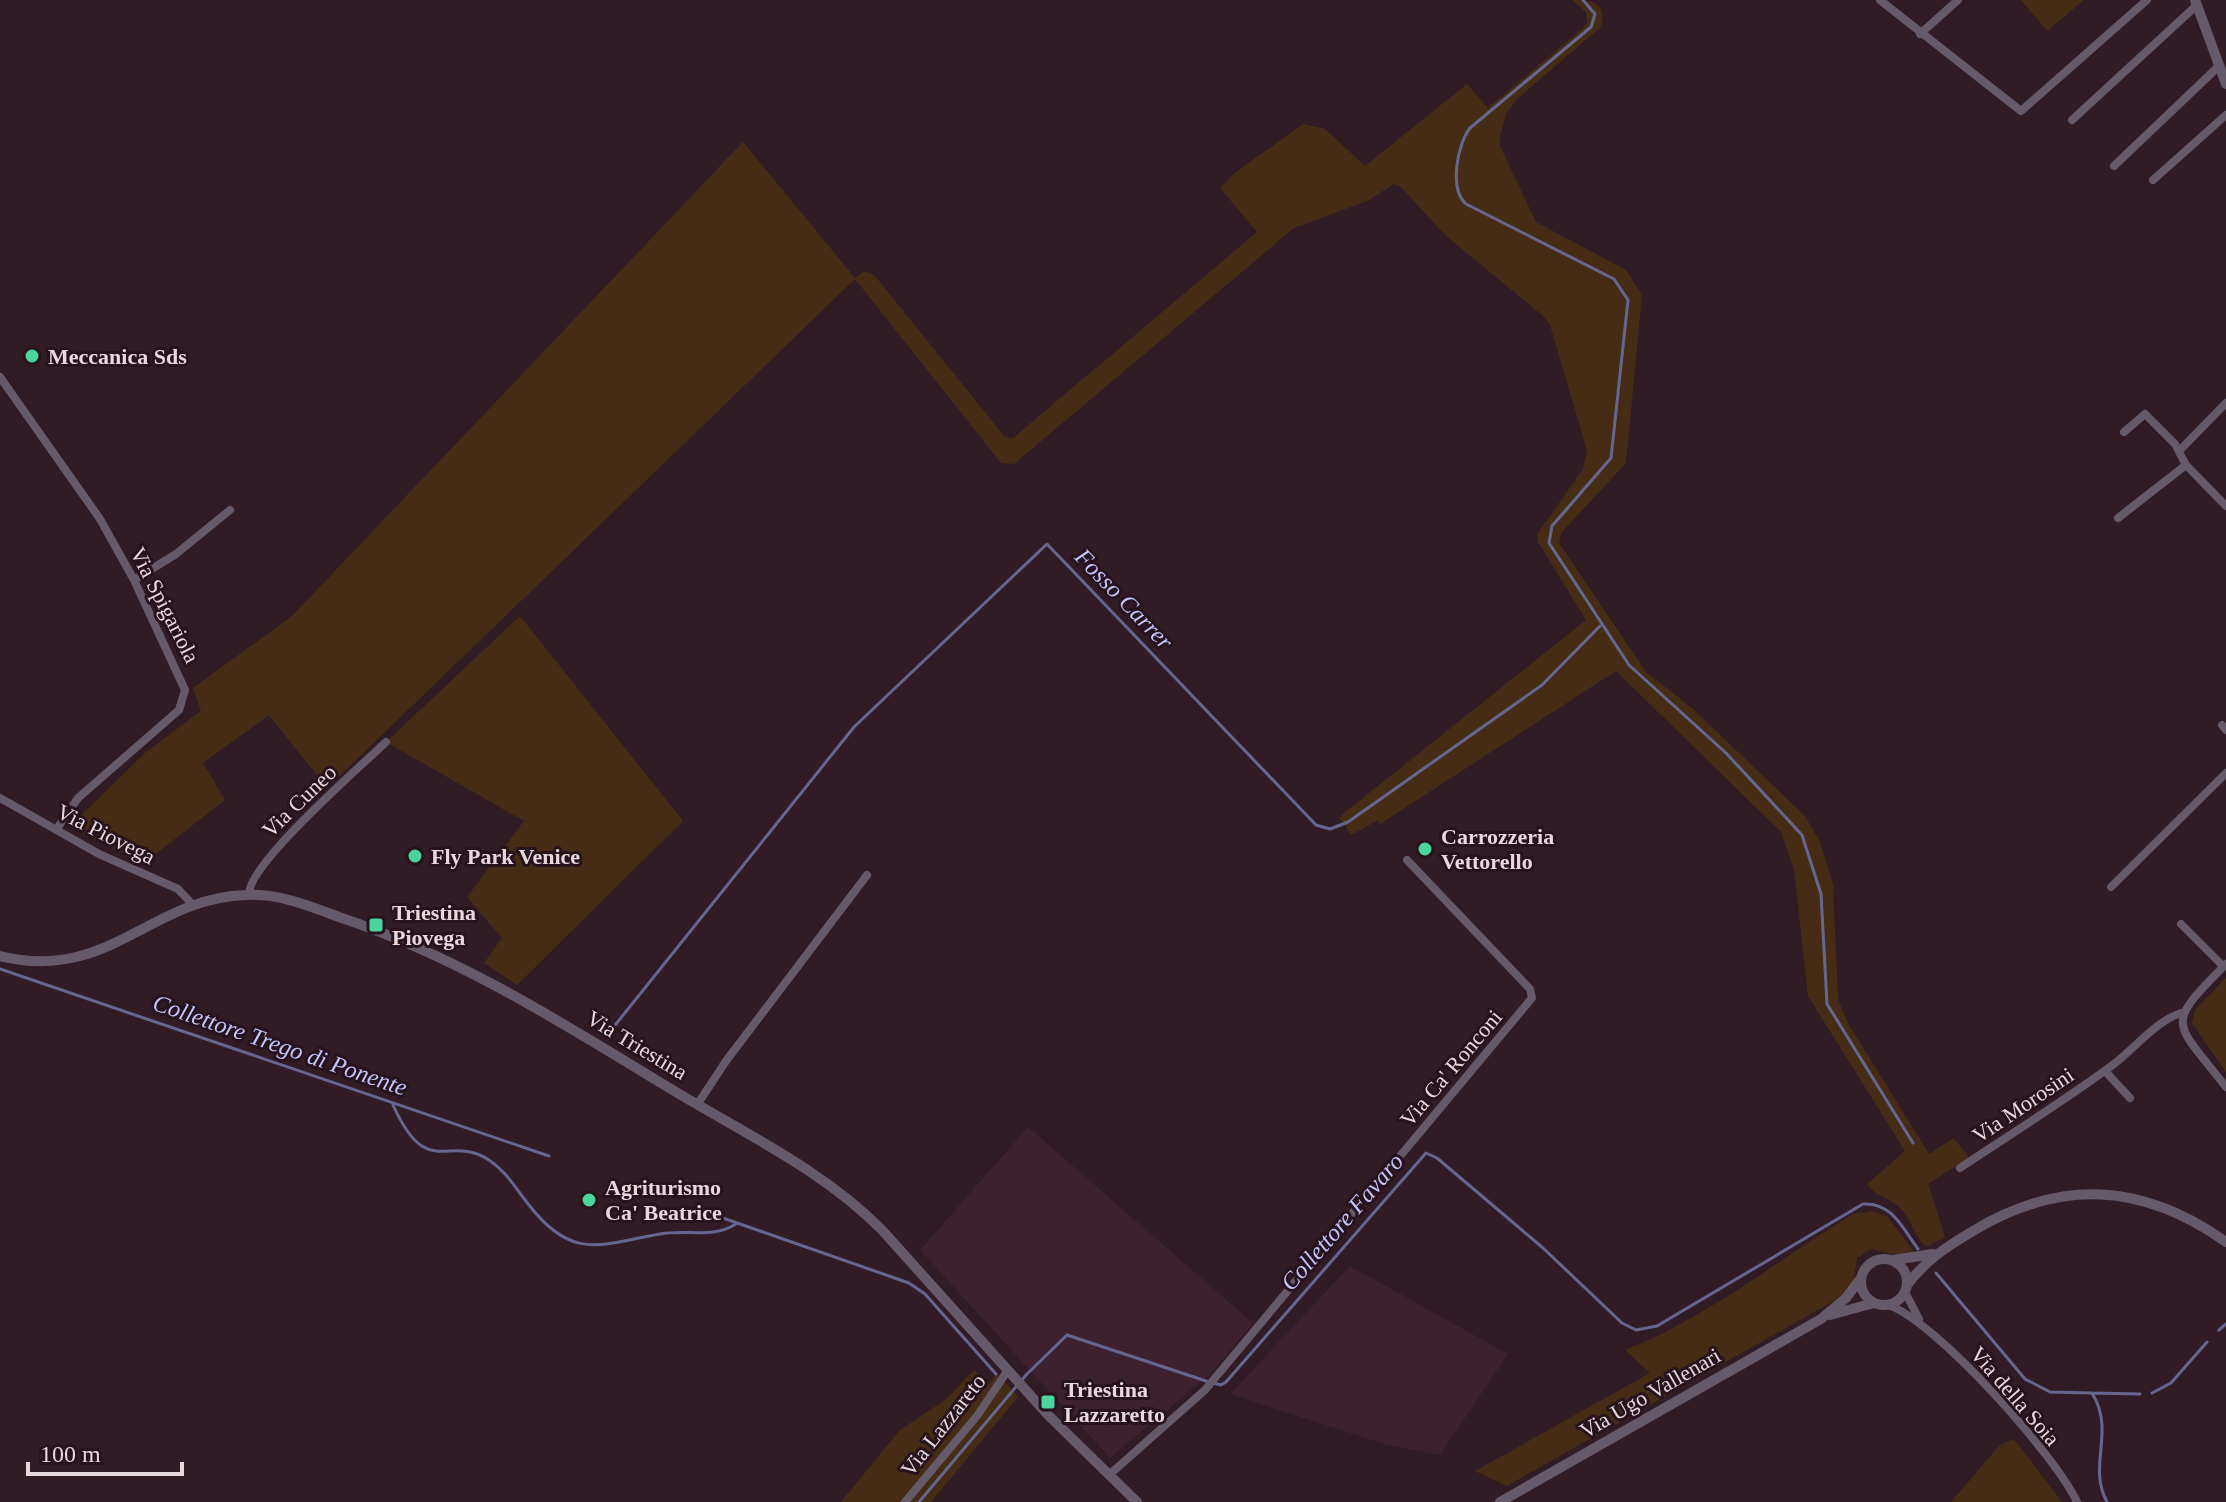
<svg xmlns="http://www.w3.org/2000/svg" width="2226" height="1502" font-family="Georgia,serif">
<style>
.built{fill:#3d212f}
.green{fill:#472c15}
.lines{fill:none;stroke-linecap:round;stroke-linejoin:round}
.stream{stroke:#656791;stroke-width:3}
.minor{stroke:#655a6a;stroke-width:8}
.tertiary{stroke:#655a6a;stroke-width:10}
.poi-dot{fill:#4bd49b;stroke:#27131d;stroke-width:3}
.labels{text-anchor:middle;dominant-baseline:central;stroke-width:6;stroke-linejoin:round;paint-order:stroke}
.poi-label{font-size:22px;font-weight:bold;fill:#e7d8de;stroke:#27131d;text-anchor:start}
.street-label{font-size:22px;fill:#e7d8de;stroke:#27131d}
.water-label{font-size:24px;font-style:italic;fill:#c1c6fc;stroke:#27131d}
</style>
<rect width="100%" height="100%" fill="#311c26"/>
<path class="built" d="M1028,1127L1253,1323L1211,1373L1110,1458L920,1250Z
M1350,1266L1508,1354L1440,1455L1387,1445L1230,1394Z"/>
<path class="green" d="M1572,0C1591,0 1608,2 1601,27L1518,98L1507,112L1500,135V146L1536,222L1626,270L1642,295L1626,463L1562,532L1559,543L1646,672L1693,709L1805,816L1820,842L1833,884L1838,1000L1849,1025L1929,1154L1954,1138L1969,1158L1928,1184L1945,1237L1926,1247C1915,1236 1911,1221 1902,1210C1892,1197 1877,1199 1867,1184L1905,1151L1808,996L1794,869L1781,832L1616,671L1380,824L1378,820L1351,835L1339,817L1586,620L1538,542V533L1583,469L1587,450L1550,325L1542,315L1446,236L1401,187L1394,184L1367,201L1294,228L1014,464L1001,463L855,279L327,788L269,715L203,763L225,800L144,863L69,827L146,752L201,711L193,688L292,616L743,142L855,278L865,271L875,276L1005,437L1013,438L1257,232L1220,188L1236,172L1303,124L1325,129L1365,166L1467,84L1488,108L1582,29L1587,23L1586,12Z
M2021,0H2084L2047,31Z
M520,616L683,821L517,985L484,963L502,938L467,897L524,821L386,742Z
M2226,978V1072L2192,1023L2195,1010Z
M1872,1211L1887,1216L1914,1252L1897,1255L1872,1249L1857,1258L1853,1283L1844,1295L1507,1486L1475,1471L1650,1373L1625,1350C1707,1318 1778,1260 1853,1214Z
M974,1370L989,1384L997,1373L1018,1397L931,1502H841L900,1430L945,1400Z
M2014,1439L2062,1502H1951L2000,1445Z"/>
<g class="lines">
<path class="stream" d="M1583,0L1595,14L1591,27L1470,128C1457,145 1449,189 1466,204L1614,279L1628,300L1611,458L1552,526L1549,543L1629,665L1726,753L1802,835L1821,894L1827,1004L1913,1143
M0,969L549,1156
M612,1029L854,727L1047,544L1316,825L1330,829L1348,822L1542,685L1600,626
M607,1036L608,1034
M393,1105C428,1182 448,1133 489,1160C507,1172 516,1189 529,1205C573,1262 602,1244 660,1234C687,1229 712,1239 736,1224
M700,1210L909,1283L925,1294L996,1374
M1936,1273L2025,1379L2050,1392L2092,1393C2116,1432 2087,1465 2107,1502
M2219,1330L2226,1324
M2092,1393L2140,1394
M2152,1393L2171,1383L2207,1342
M919,1502L1026,1375L1067,1335L1206,1381L1221,1385L1226,1382L1426,1153L1437,1158L1543,1248L1622,1323L1636,1330L1657,1326L1863,1204C1892,1202 1903,1229 1918,1249"/>
<path class="minor" d="M1880,0L2021,111L2147,0
M1920,34L1958,0
M2072,120L2197,5
M2114,166L2219,66
M2153,180L2226,115
M0,377L100,519L134,580L185,690L179,710L78,798L56,830
M2124,432L2145,414L2175,444L2186,465L2226,506
M2179,451L2226,403
M2118,518L2186,465
M134,580L176,554L230,510
M2222,725L2226,730
M0,798L99,854L178,889L193,905
M2111,887L2226,773
M249,895C246,866 361,766 386,742
M2181,924L2223,966
M2226,964C2163,1027 2174,1020 2226,1087
M2105,1071L2130,1098
M697,1105L726,1061L867,875
M1960,1168C2011,1134 2064,1101 2114,1064C2135,1048 2156,1021 2181,1013
M1905,1292L1919,1319
M1888,1305C1935,1320 2056,1456 2077,1502
M1109,1475L1205,1390L1532,998L1530,989L1407,860
M905,1502L977,1416L1008,1370"/>
<path class="tertiary" d="M2195,0L2226,84
M0,956C108,983 150,898 246,895C278,893 309,906 339,917C464,959 565,1025 676,1092C746,1134 824,1171 882,1230L1048,1415L1137,1502
M1861 1282a23 23 0 1 1 46 0a23 23 0 1 1-46 0Z
M1893,1260L1933,1254
M1907,1285C1926,1260 1946,1247 1973,1231C2061,1178 2143,1183 2226,1242
M1830,1315L1874,1303
M1500,1502L1821,1319L1846,1298L1861,1278"/>
</g>
<g class="poi-dot">
<circle cx="32" cy="356" r="8"/>
<circle cx="1425" cy="849" r="8"/>
<circle cx="415" cy="856" r="8"/>
<rect x="368" y="917" width="16" height="16" rx="4"/>
<circle cx="589" cy="1200" r="8"/>
<rect x="1040" y="1394" width="16" height="16" rx="4"/>
</g>
<g class="labels">
<g class="poi-label">
<text x="48" y="356">Meccanica Sds</text>
<text x="1441" y="836">Carrozzeria<tspan x="1441" dy="25">Vettorello</tspan></text>
<text x="431" y="856">Fly Park Venice</text>
<text x="392" y="912">Triestina<tspan x="392" dy="25">Piovega</tspan></text>
<text x="605" y="1187">Agriturismo<tspan x="605" dy="25">Ca' Beatrice</tspan></text>
<text x="1064" y="1389">Triestina<tspan x="1064" dy="25">Lazzaretto</tspan></text>
</g>
<g class="street-label">
<text transform="translate(165 605) rotate(63)">Via Spigariola</text>
<text transform="translate(299 801) rotate(-44)">Via Cuneo</text>
<text transform="translate(106 834) rotate(27)">Via Piovega</text>
<text transform="translate(637 1045) rotate(31)">Via Triestina</text>
<text transform="translate(1451 1068) rotate(-50)">Via Ca' Ronconi</text>
<text transform="translate(2023 1105) rotate(-34)">Via Morosini</text>
<text transform="translate(1650 1393) rotate(-30)">Via Ugo Vallenari</text>
<text transform="translate(2015 1396) rotate(49)">Via della Soia</text>
<text transform="translate(943 1425) rotate(-52)">Via Lazzareto</text>
</g>
<g class="water-label">
<text transform="translate(1124 599) rotate(46)">Fosso Carrer</text>
<text transform="translate(280 1045) rotate(19)">Collettore Trego di Ponente</text>
<text transform="translate(1342 1222) rotate(-49)">Collettore Favaro</text>
</g>
</g>
<path d="M28 1462v12h154v-12" fill="none" stroke="#e7d8de" stroke-width="4"/>
<text x="40" y="1462" font-size="24" fill="#e7d8de" stroke="#27131d" stroke-width="6" paint-order="stroke">100 m</text>
</svg>
